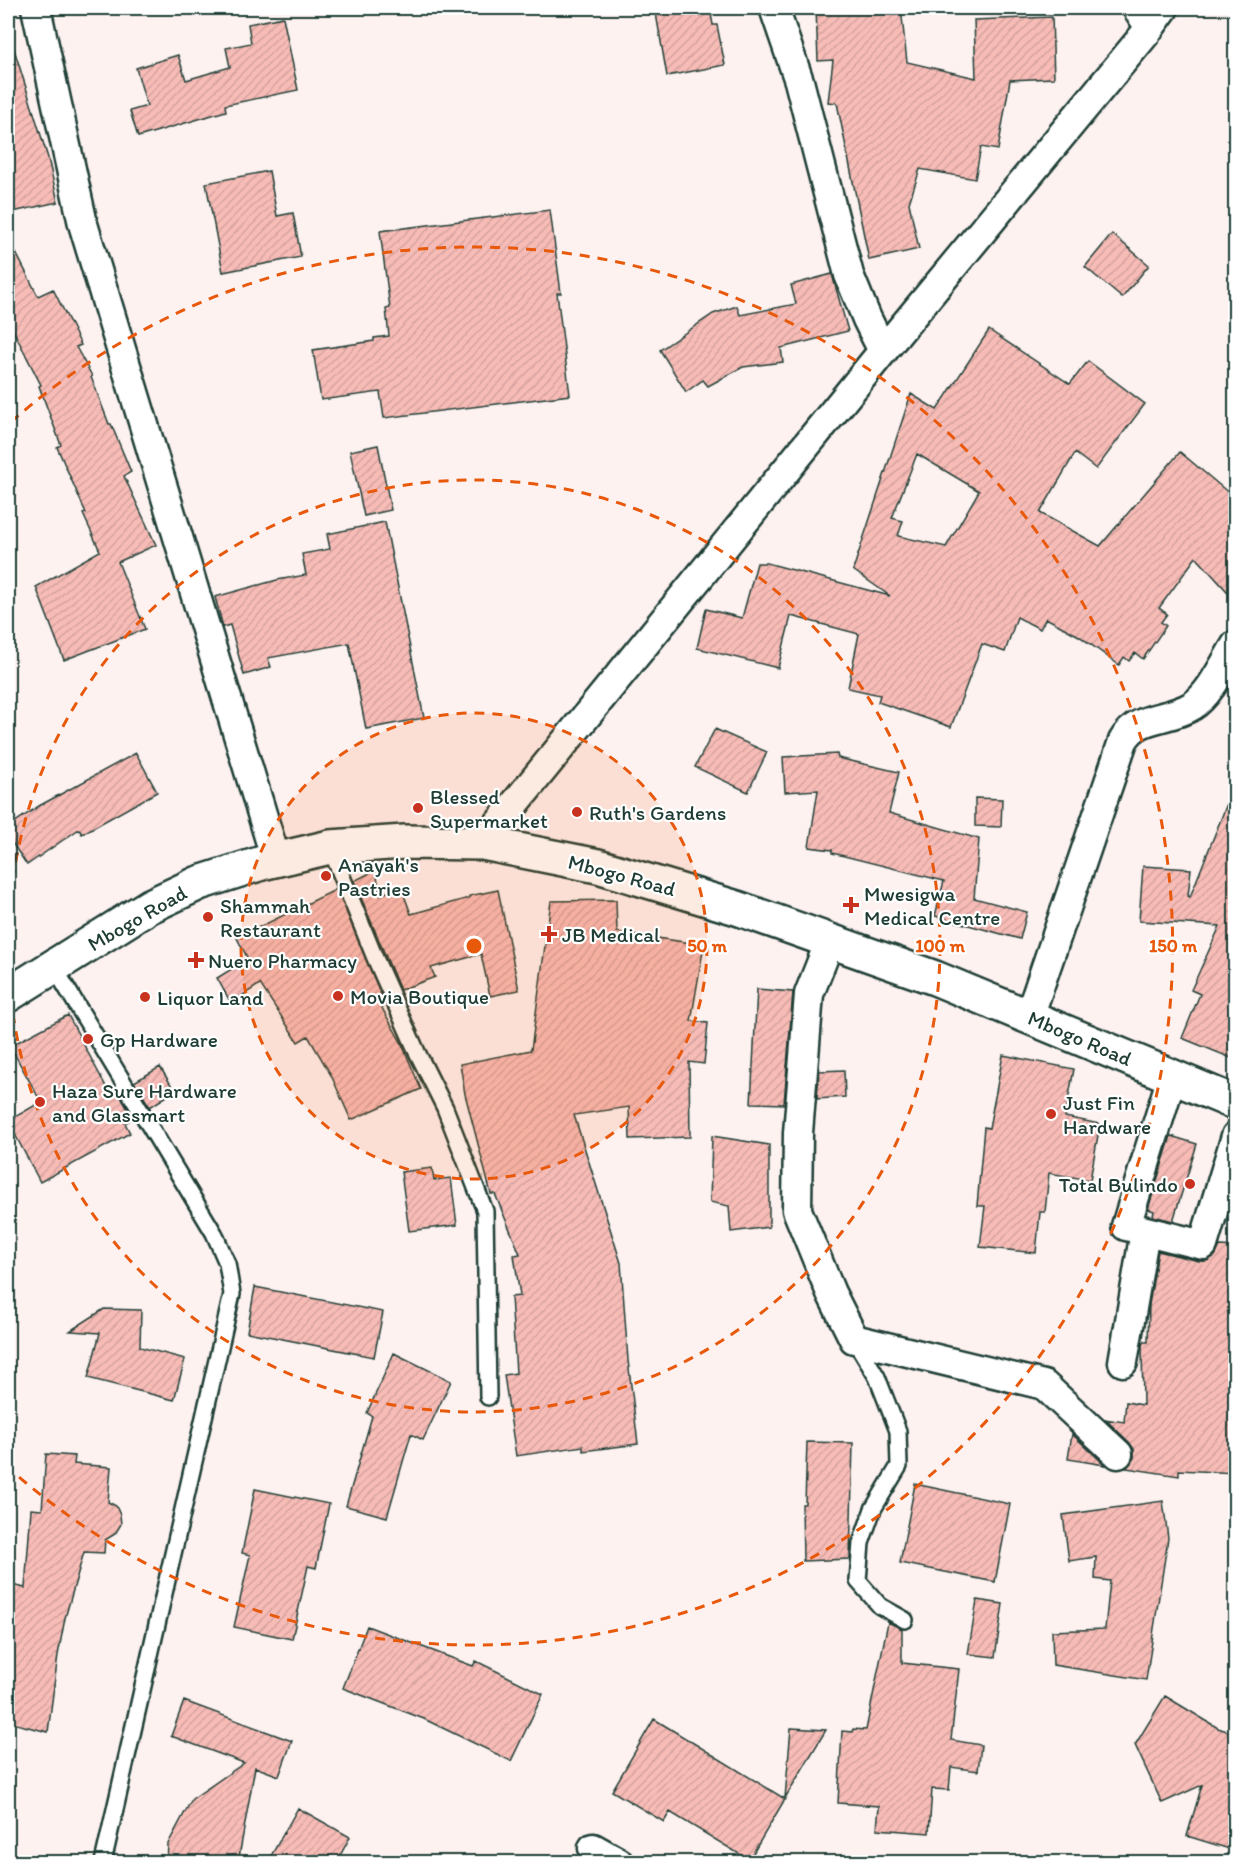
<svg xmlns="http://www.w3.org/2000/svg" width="1243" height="1870" font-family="Itim,sans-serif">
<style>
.building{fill:url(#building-hatch);stroke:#1f3d34;stroke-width:1.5;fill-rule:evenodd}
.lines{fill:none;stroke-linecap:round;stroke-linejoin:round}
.service-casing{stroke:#1f3d34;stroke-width:20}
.minor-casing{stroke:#1f3d34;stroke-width:33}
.secondary-casing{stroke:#1f3d34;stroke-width:38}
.service{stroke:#fff;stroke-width:15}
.minor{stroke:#fff;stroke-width:28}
.secondary{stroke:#fff;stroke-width:33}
.ring{fill:none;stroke:#e8590c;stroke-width:3;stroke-dasharray:10 8}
.poi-dot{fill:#c8321e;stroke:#fff;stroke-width:2}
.labels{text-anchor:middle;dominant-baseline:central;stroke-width:4.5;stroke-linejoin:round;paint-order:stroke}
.poi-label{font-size:21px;fill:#1f3d34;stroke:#fff;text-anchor:start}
.street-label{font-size:21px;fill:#1f3d34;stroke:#fff}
.centre{fill:#e8590c;stroke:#fff;stroke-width:3}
.ring-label{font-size:18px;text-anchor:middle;font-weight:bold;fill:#e8590c;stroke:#fff;stroke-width:4.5;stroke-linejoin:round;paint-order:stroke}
</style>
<defs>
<pattern id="building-hatch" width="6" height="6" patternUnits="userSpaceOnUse" patternTransform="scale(1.5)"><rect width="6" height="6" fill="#f8bcb7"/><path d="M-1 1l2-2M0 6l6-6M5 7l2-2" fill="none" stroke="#d4a29e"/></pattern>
</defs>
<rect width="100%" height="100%" fill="#fef2f1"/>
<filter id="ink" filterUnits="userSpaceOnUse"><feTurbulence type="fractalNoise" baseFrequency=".0167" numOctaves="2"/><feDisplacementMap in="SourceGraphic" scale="12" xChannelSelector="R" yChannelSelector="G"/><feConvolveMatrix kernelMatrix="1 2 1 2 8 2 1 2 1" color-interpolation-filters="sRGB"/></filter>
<g filter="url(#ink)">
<path class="building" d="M655,8H710L713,25H717L725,65L667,76Z
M816,8H901L907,62L976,78L974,20L1052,17L1054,78L1010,80L998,150L981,147L975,179L920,169L909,203L919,249L869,260L837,103L828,102L833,60L818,61Z
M283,17L298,90L225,105L226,111L138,137L130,111L147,106L136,68L178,55L186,80L230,67L226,48L251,43L248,24Z
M13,46L48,158L58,202L8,213V47Z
M269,171L277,216L293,213L301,257L223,272L206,183Z
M550,210L561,293H557L570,395L384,418L380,392L321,400L313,350L374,341V338L389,336L386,309L390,308L380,231Z
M1112,234L1149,265L1122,298L1085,267Z
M8,237L38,296L53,289L81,345L76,347L92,376L91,377L109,424H111L131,472L124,476L156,545L118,562L145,629L64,660L36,587L100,551L83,514L86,513L57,447L61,445L39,386L41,385L8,320Z
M832,274L848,331L781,348L783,362L743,367L708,386L703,380L686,392L660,350L713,314L737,306L740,315L796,304L791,285Z
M989,330L1070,384L1088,361L1145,404L1096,469L1075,453L1040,513L1100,546L1180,452L1236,499V601L1196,557L1159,608L1167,614L1161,622L1166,626L1143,659L1135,653L1129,661L1124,657L1119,665L1079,636L1046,618L1040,629L1017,617L1005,652L982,644L951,727L878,702L880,695L848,688L859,634L791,616L778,668L697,648L706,609L742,618L757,563H767L890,596L853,570L911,394L937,410ZM917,454L979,491L946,547L898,536L903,521L892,518Z
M378,445L391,510L364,516L350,451Z
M385,522L424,718L366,729L349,643L268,658L271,667L244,675L230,625L223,627L215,597L277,580L306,575L302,554L330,549L327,534Z
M715,729L767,752L748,792L695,767Z
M136,753L157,792L82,834L79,829L27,865L8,837V827L39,806Z
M837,754L838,758L899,772L889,813L979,839L974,898L1027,912L1020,939L935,916L944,881L832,853V850L809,847L818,790L785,792L783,757Z
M1234,786H1236V1060L1182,1038L1200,994L1191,990L1220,926L1139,921L1143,866L1191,869L1188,896L1190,897Z
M975,798L1002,799L1001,827L975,826Z
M376,870L380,895L401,887L411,914L469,898V896L498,890L519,990L490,996L481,954L431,968L435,977L400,990L354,881Z
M337,889L382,997L377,999L401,1042L421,1089L351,1120L331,1075L308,1036L298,1042L260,984L231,1003L217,978L248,959L237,938Z
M616,900L617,932L704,945L691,1021L708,1023L704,1064L689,1062L690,1137L630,1139L629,1107L574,1115L621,1263L628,1360L638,1444L583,1451V1446L516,1456L504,1375L516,1373L511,1297L520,1296L514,1255L520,1254L495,1194H491L465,1094L460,1064L531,1050L551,901Z
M757,989L793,992L784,1104L751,1103Z
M68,1015L111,1096L118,1092L133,1118L125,1123L130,1133L40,1182L8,1121L41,1102L10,1046Z
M1003,1055L1074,1069L1065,1117L1100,1124L1090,1180L1049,1173L1045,1212H1040L1036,1253L980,1247L985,1206H977L984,1127L989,1128Z
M160,1067L175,1091L150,1107L134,1082Z
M844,1070L845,1097L817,1099L819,1071Z
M712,1136L769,1145V1227L731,1232L729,1206L710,1202Z
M1171,1136L1197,1144L1173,1221L1153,1216L1154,1211L1148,1209Z
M432,1168L434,1180L451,1178L457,1225L409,1231L401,1172Z
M1220,1246L1236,1247V1473L1179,1470V1476L1126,1468L1134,1458V1449L1129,1442L1105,1419L1124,1422L1126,1402L1143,1405L1142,1346L1143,1342H1148L1149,1305L1158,1251L1199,1261H1207L1215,1256Z
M255,1287L383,1312L374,1357L247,1332Z
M104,1309L141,1310L140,1347L185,1359L174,1400L88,1378L100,1333L70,1331Z
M394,1353L451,1381L423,1440L411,1434L387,1517L346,1506L372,1416L367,1413Z
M1072,1434L1105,1465L1068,1459Z
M807,1442L853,1443L850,1559L803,1561L802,1504H805Z
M46,1454L75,1456L74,1464L111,1467L108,1502L116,1506L120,1515L121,1524L115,1534L105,1540L104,1553L84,1552L65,1618L58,1655L48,1732L8,1722V1584L25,1588L31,1509L42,1510Z
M915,1484L1010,1504L995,1582L900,1563Z
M255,1489L329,1504L316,1568L308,1566L292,1639L234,1627L250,1555L242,1553Z
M1163,1501L1168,1538L1146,1680L1053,1665L1052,1631L1105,1629L1110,1581L1095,1579L1096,1557L1069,1561L1063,1515Z
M977,1600L1003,1604L995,1657L968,1654Z
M888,1622L902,1629V1663L959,1669L951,1740L981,1745L978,1771L951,1767L949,1790L932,1789L929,1833L877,1829L879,1806L838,1803L842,1731L853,1732V1729L866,1730Z
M367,1626L473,1666L476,1661L543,1694L511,1761L424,1719L343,1688Z
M1165,1696L1218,1728L1236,1734V1851L1187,1836L1202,1785L1162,1803L1135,1745Z
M184,1701L292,1741L279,1776L255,1767L238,1863H167L168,1844L192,1799L244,1763L171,1736Z
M654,1719L785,1799L749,1860L670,1812L664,1822L612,1791Z
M791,1728L826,1730L785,1798Z
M298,1808L350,1837L336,1863H267Z"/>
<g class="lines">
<defs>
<path id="service" d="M1129,8L1146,33
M330,847L375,958L417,1052L445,1108L485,1211L488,1397
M54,967L214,1233L227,1263L232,1294L103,1862
M854,1339L877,1377L898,1431L899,1466L873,1509L861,1543L858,1581L880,1606L905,1620"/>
<path id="minor" d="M36,8L83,224L276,860
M774,8L799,81L849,275L867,319L883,351
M483,843L883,351L1146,33L1164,8
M830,941L809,994L798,1133L797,1210L831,1293L854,1339L1044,1385L1118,1454
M1029,1017L1123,741C1138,714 1168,721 1192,706C1210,695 1224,664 1236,645
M1172,1076L1126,1226L1203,1245L1236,1136
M1123,1362L1145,1231
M593,1848L618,1862"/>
<path id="secondary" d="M8,995L150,906L199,883L262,863L330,847L405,842L483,843L598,866L737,908L935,978L1236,1103"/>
</defs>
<use href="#service" class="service-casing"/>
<use href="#minor" class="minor-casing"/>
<use href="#secondary" class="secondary-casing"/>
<use href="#service" class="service"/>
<use href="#minor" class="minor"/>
<use href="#secondary" class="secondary"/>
</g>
</g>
<circle cx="474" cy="946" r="233" fill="#e8590c" fill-opacity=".12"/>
<g class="ring">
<circle cx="474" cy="946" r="233"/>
<circle cx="474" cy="946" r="466"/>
<path d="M11 422A699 699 0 1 1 11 1470"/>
</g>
<g class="poi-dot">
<circle cx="418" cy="808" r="6"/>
<circle cx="577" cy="812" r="6"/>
<circle cx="326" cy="876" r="6"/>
<path d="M848 896h6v6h6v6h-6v6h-6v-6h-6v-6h6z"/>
<circle cx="208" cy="917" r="6"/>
<path d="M546 925h6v6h6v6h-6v6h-6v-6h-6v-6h6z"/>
<path d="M193 951h6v6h6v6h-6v6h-6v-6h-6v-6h6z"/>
<circle cx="338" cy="996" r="6"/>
<circle cx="145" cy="997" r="6"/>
<circle cx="88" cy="1039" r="6"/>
<circle cx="40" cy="1102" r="6"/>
<circle cx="1051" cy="1114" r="6"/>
<circle cx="1190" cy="1184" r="6"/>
</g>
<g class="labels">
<g class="poi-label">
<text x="430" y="796">Blessed<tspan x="430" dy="24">Supermarket</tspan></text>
<text x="589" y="812">Ruth's Gardens</text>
<text x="338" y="864">Anayah's<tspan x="338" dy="24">Pastries</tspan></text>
<text x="864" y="893">Mwesigwa<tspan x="864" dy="24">Medical Centre</tspan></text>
<text x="220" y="905">Shammah<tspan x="220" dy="24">Restaurant</tspan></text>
<text x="562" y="934">JB Medical</text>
<text x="208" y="960">Nuero Pharmacy</text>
<text x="350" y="996">Movia Boutique</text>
<text x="157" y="997">Liquor Land</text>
<text x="100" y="1039">Gp Hardware</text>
<text x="52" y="1090">Haza Sure Hardware<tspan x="52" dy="24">and Glassmart</tspan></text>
<text x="1063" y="1102">Just Fin<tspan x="1063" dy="24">Hardware</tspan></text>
<text x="1178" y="1184" text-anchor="end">Total Bulindo</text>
</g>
<g class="street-label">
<text transform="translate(622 875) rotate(15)">Mbogo Road</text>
<text transform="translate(137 918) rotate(-30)">Mbogo Road</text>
<text transform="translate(1080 1038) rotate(23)">Mbogo Road</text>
</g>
</g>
<circle cx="474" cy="946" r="9" class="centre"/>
<g class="ring-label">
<text x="707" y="952">50 m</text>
<text x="940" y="952">100 m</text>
<text x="1173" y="952">150 m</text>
</g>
<rect width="1243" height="1870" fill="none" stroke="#fff" stroke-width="30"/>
<rect x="15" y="15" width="1213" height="1840" fill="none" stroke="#1f3d34" stroke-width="2" filter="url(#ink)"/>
</svg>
